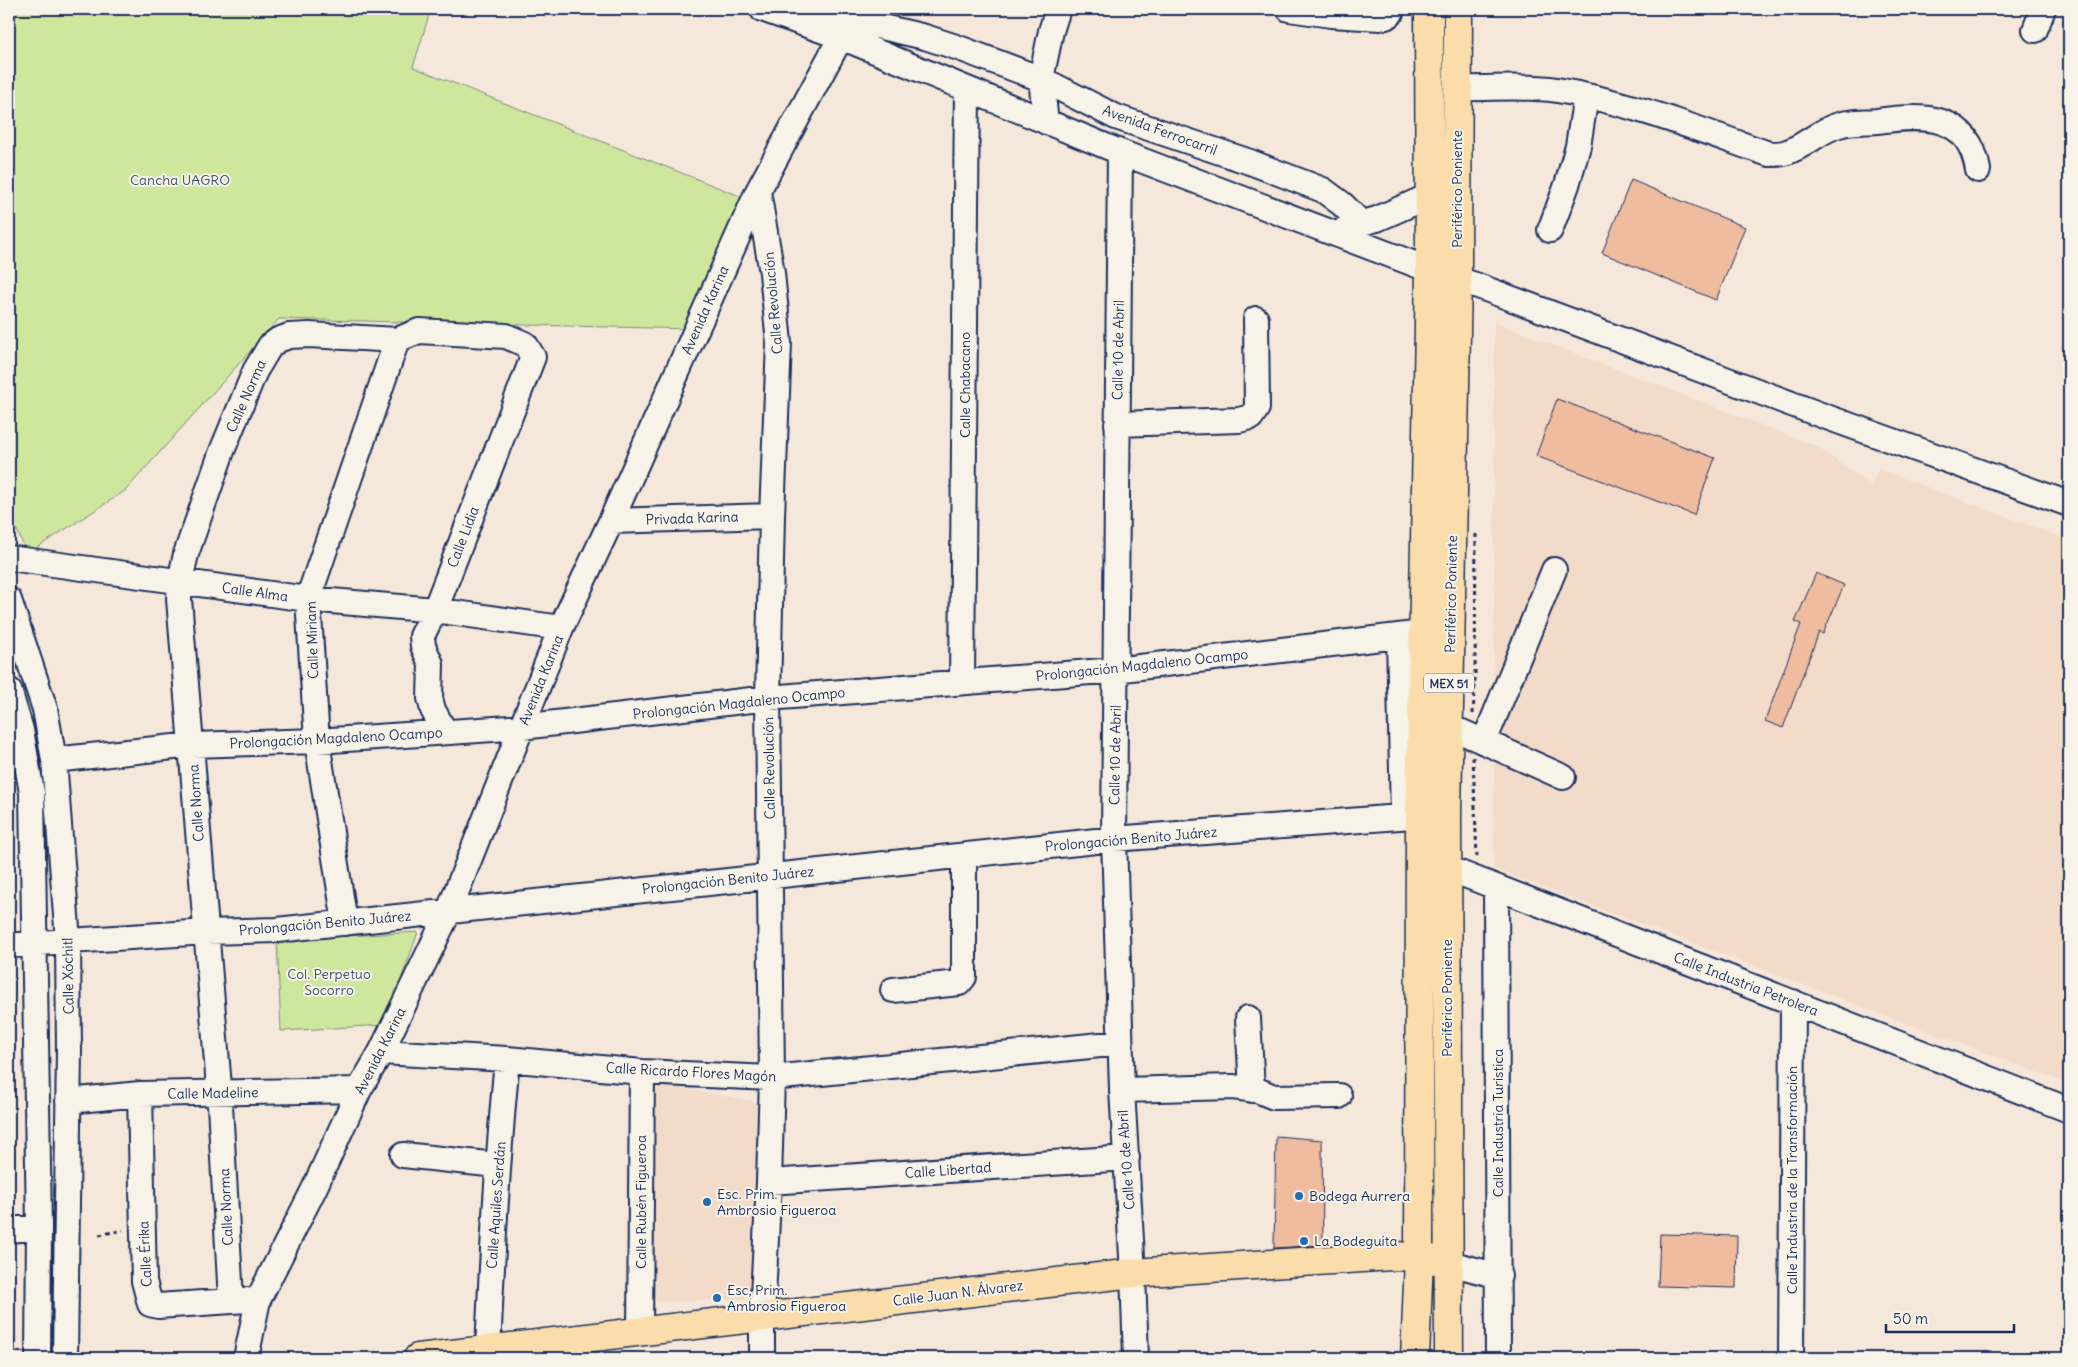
<svg xmlns="http://www.w3.org/2000/svg" width="2078" height="1367" font-family="Delius,sans-serif">
<style>
.built{fill:#f3dbc9}
.green{fill:#cfe79d;stroke:#758b7e}
.building{fill:#efbca0;stroke:#1b2f5e}
.lines{fill:none;stroke-linecap:round;stroke-linejoin:round}
.minor-casing{stroke:#1b2f5e;stroke-width:28}
.major-casing{stroke:#1b2f5e;stroke-width:31}
.path{stroke:#1b2f5e;stroke-width:3;stroke-dasharray:4 4;stroke-linecap:butt}
.minor{stroke:#f7f3e8;stroke-width:24}
.major{stroke:#faddab;stroke-width:28}
.poi-dot{fill:#1f6fb2;stroke:#f7f3e8;stroke-width:2}
.labels{text-anchor:middle;dominant-baseline:central;stroke-width:4;stroke-linejoin:round;paint-order:stroke}
.shield{fill:#f7f3e8;stroke:#5d6a87;stroke-width:1}
.shield-label{font-size:12px;font-weight:bold;fill:#1b2f5e}
.street-label{font-size:14px;fill:#1b2f5e;stroke:#f7f3e8}
.park-label{font-size:14px;fill:#3f546b;stroke:#f7f3e8}
.poi-label{font-size:14px;fill:#1b2f5e;stroke:#f7f3e8;text-anchor:start}
</style>
<rect width="100%" height="100%" fill="#f5e8da"/>
<filter id="ink" filterUnits="userSpaceOnUse"><feTurbulence type="fractalNoise" baseFrequency=".02" numOctaves="2"/><feDisplacementMap in="SourceGraphic" scale="10" xChannelSelector="R" yChannelSelector="G"/><feConvolveMatrix kernelMatrix="1 2 1 2 8 2 1 2 1" color-interpolation-filters="sRGB"/></filter>
<g filter="url(#ink)">
<path class="built" d="M1494,322L1816,446L1871,485L1879,469L2069,540V1084L1494,869Z
M649,1082L767,1104L753,1299L656,1302Z"/>
<path class="green" d="M9,9H431L413,67L750,200L692,329L279,319L125,491L27,554L9,511Z
M418,932L385,1025L281,1031L277,940Z"/>
<path class="building" d="M1631,180L1745,227L1716,300L1602,253Z
M1557,399L1715,458L1694,515L1536,456Z
M1816,573L1844,585L1823,634L1819,632L1783,728L1765,721L1801,624L1795,622Z
M1276,1136L1322,1140L1323,1245L1274,1248Z
M1660,1234L1737,1236L1736,1288L1658,1286Z"/>
<g class="lines">
<defs>
<path id="minor" d="M762,9L841,37L1120,152L1430,270L1478,286L1821,415L2069,504
M826,9L864,23
M1289,9L1331,15L1380,18L1386,17L1391,13L1392,9
M865,23L925,37L959,48L1041,79L1116,117L1250,162L1323,190L1342,204L1362,224
M2035,30L2043,9
M1457,88C1490,89 1525,85 1557,90C1630,102 1700,130 1769,154C1774,154 1780,154 1784,153C1804,148 1819,130 1839,125C1851,121 1865,122 1877,121C1924,115 1969,113 1978,170
M1046,122L1041,79L1051,31L1058,9
M1120,152L1114,839L1122,1090L1133,1273L1136,1358
M758,191L772,273L779,343L772,516L768,698L772,1078L769,1182L762,1316V1358
M1347,227L1377,219L1429,196
M1550,230L1567,185L1578,146L1586,96
M1117,424L1239,420L1251,417L1257,408L1256,319
M611,521L772,516
M9,558L308,599L435,610L561,628
M9,600L45,709L54,760L68,941L69,1049L65,1358
M1399,637L1403,816
M962,682L967,89
M9,690L21,730L32,793L39,1227L38,1358
M1432,726L1462,732L1563,777
M1484,742L1554,570
M54,760L192,745L317,741L522,727L768,698L1115,670L1423,633
M1429,865L1447,868L2069,1110
M1496,888L1498,1358
M345,923L317,741L308,599L397,340
M9,945L206,932L277,930L1114,839L1438,814
M893,990L959,983L964,977V856
M1248,1018L1252,1090
M381,1052L507,1059L642,1072L772,1078L1120,1043
M1122,1090L1232,1087L1257,1090L1274,1097L1339,1096
M140,1094L144,1281L150,1304L158,1306L247,1300
M68,1101L140,1094L359,1090
M403,1155L497,1165
M769,1182L1127,1158
M9,1230L39,1227
M1449,1263L1499,1276
M231,1300L219,1087L179,599L180,581L186,554L222,451L255,371L270,346L278,340L289,336L309,335L397,340L419,331L506,336L525,344L533,357L435,610L422,636L423,646L431,664L430,698L433,710L445,732
M640,1332L642,1072
M488,1351C492,1254 498,1156 507,1059
M246,1358L258,1300L314,1189L359,1090L381,1052L448,913L561,628L611,521L758,191L841,37L854,9
M1791,1358L1793,1002"/>
<path id="major" d="M418,1358L1133,1273L1392,1256L1419,1257L1436,1260
M1415,1358L1419,1257L1420,814L1430,270L1429,9
M1449,1358L1447,814L1457,279L1458,9"/>
</defs>
<use href="#minor" class="minor-casing"/>
<use href="#major" class="major-casing"/>
<path class="path" d="M1473,714L1475,681L1476,530
M1473,757L1477,858
M99,1235L123,1230"/>
<use href="#minor" class="minor"/>
<use href="#major" class="major"/>
</g>
</g>
<g class="poi-dot">
<circle cx="1299" cy="1196" r="5"/>
<circle cx="707" cy="1202" r="5"/>
<circle cx="1304" cy="1241" r="5"/>
<circle cx="717" cy="1298" r="5"/>
</g>
<g class="labels">
<rect class="shield" x="1424" y="673.5" width="50" height="19" rx="4"/>
<g class="shield-label">
<text x="1449" y="683">MEX 51</text>
</g>
<g class="street-label">
<text transform="translate(1160 130) rotate(20)">Avenida Ferrocarril</text>
<text transform="translate(1457 189) rotate(-90)">Periférico Poniente</text>
<text transform="translate(773 303) rotate(-95)">Calle Revolución</text>
<text transform="translate(705 310) rotate(-66)">Avenida Karina</text>
<text transform="translate(1118 350) rotate(-89)">Calle 10 de Abril</text>
<text transform="translate(965 385) rotate(-90)">Calle Chabacano</text>
<text transform="translate(246 396) rotate(-66)">Calle Norma</text>
<text transform="translate(692 518) rotate(-2)">Privada Karina</text>
<text transform="translate(463 537) rotate(-69)">Calle Lidia</text>
<text transform="translate(255 592) rotate(8)">Calle Alma</text>
<text transform="translate(1451 594) rotate(-89)">Periférico Poniente</text>
<text transform="translate(312 640) rotate(-92)">Calle Miriam</text>
<text transform="translate(1142 665) rotate(-6)">Prolongación Magdaleno Ocampo</text>
<text transform="translate(541 680) rotate(-68)">Avenida Karina</text>
<text transform="translate(739 703) rotate(-6)">Prolongación Magdaleno Ocampo</text>
<text transform="translate(336 738) rotate(-3)">Prolongación Magdaleno Ocampo</text>
<text transform="translate(1115 755) rotate(-89)">Calle 10 de Abril</text>
<text transform="translate(769 768) rotate(-91)">Calle Revolución</text>
<text transform="translate(196 803) rotate(-94)">Calle Norma</text>
<text transform="translate(1131 839) rotate(-5)">Prolongación Benito Juárez</text>
<text transform="translate(728 880) rotate(-6)">Prolongación Benito Juárez</text>
<text transform="translate(325 923) rotate(-5)">Prolongación Benito Juárez</text>
<text transform="translate(68 976) rotate(-91)">Calle Xóchitl</text>
<text transform="translate(1746 984) rotate(21)">Calle Industria Petrolera</text>
<text transform="translate(1447 998) rotate(-90)">Periférico Poniente</text>
<text transform="translate(380 1051) rotate(-63)">Avenida Karina</text>
<text transform="translate(691 1072) rotate(3)">Calle Ricardo Flores Magón</text>
<text transform="translate(213 1093) rotate(-1)">Calle Madeline</text>
<text transform="translate(1498 1123) rotate(-90)">Calle Industria Turística</text>
<text transform="translate(1126 1160) rotate(-94)">Calle 10 de Abril</text>
<text transform="translate(948 1170) rotate(-4)">Calle Libertad</text>
<text transform="translate(1792 1180) rotate(-90)">Calle Industria de la Transformación</text>
<text transform="translate(641 1202) rotate(-90)">Calle Rubén Figueroa</text>
<text transform="translate(496 1205) rotate(-86)">Calle Aquiles Serdán</text>
<text transform="translate(226 1207) rotate(-93)">Calle Norma</text>
<text transform="translate(145 1254) rotate(-93)">Calle Érika</text>
<text transform="translate(958 1293) rotate(-7)">Calle Juan N. Álvarez</text>
</g>
<g class="park-label">
<text x="180" y="180">Cancha UAGRO</text>
<text x="329" y="974">Col. Perpetuo<tspan x="329" dy="16">Socorro</tspan></text>
</g>
<g class="poi-label">
<text x="717" y="1194">Esc. Prim.<tspan x="717" dy="16">Ambrosio Figueroa</tspan></text>
<text x="1309" y="1196">Bodega Aurrera</text>
<text x="1314" y="1241">La Bodeguita</text>
<text x="727" y="1290">Esc, Prim.<tspan x="727" dy="16">Ambrosio Figueroa</tspan></text>
</g>
</g>
<rect width="2078" height="1367" fill="none" stroke="#f7f3e8" stroke-width="30"/>
<rect x="15" y="15" width="2048" height="1337" fill="none" stroke="#1b2f5e" stroke-width="2" filter="url(#ink)"/>
<path d="M1886 1324v8h128v-8" fill="none" stroke="#1b2f5e" stroke-width="2.5"/>
<text x="1893" y="1324" font-size="15" fill="#1b2f5e" stroke="#f7f3e8" stroke-width="4" paint-order="stroke">50 m</text>
</svg>
